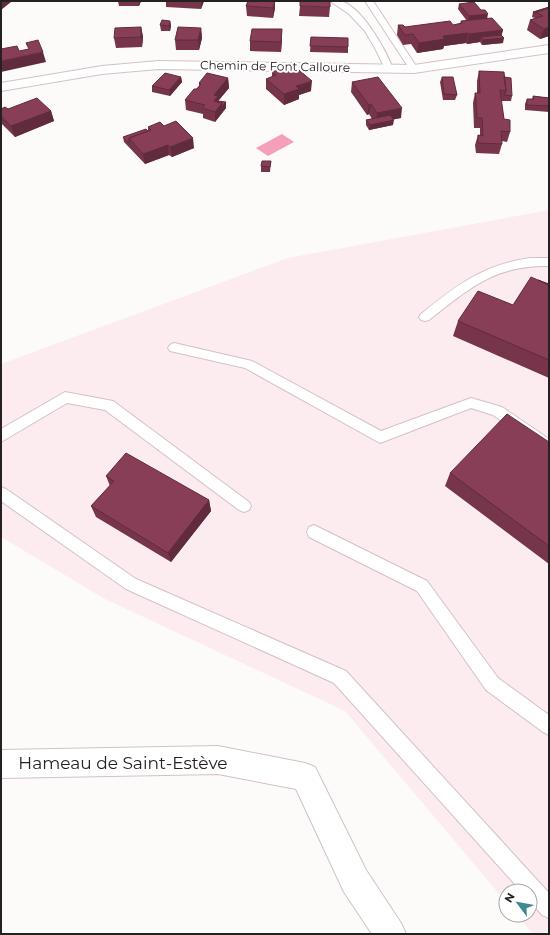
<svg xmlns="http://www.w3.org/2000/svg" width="550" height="935" font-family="Montserrat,sans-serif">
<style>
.built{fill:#fcecf0}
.water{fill:#f69fb8}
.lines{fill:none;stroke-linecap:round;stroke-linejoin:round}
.lane-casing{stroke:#d3c1c5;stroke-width:2}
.street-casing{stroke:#d3c1c5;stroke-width:2}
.lane{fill:#fff;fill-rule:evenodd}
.street{fill:#fff;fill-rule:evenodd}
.wall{fill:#76354b}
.shaded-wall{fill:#602b3d}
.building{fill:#893e57;stroke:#602b3d}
.labels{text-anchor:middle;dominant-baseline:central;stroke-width:4;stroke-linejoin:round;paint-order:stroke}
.far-street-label{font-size:12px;fill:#272022;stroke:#fff}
.near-street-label{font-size:17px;fill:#272022;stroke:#fff}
</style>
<rect width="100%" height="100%" fill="#fdfafa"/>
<path class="built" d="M549,210V934H533L517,915H530V891H506V902L345,711L105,599L1,537V364L288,258Z"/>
<path class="water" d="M282,134L294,142L268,156L256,148Z"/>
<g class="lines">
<defs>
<path id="lane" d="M330,1C333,1 337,0 340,1C361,5 386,50 393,69L392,71H386L376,50L365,31L349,14Z
M365,1H373L418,69L417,71H411Z
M530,258H549V266C495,265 470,288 429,320L425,321L421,320L419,317L421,314C457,285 483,265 530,258Z
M174,343L252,361L381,431L471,398L502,407L549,439V452L544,450L493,415L471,408L380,443L245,368L170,351L168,348L170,345Z
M65,392L113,401L249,502L251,506L249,510L244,512L239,510L105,410L67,403L1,442V429Z
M1,487L6,489L136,579L346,671L549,893V918L542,915L530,901V891H521L334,683L126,589L1,501Z
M314,525L427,581L498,678L549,715V735L543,732L486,690L417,591L309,537L307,532L309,527Z"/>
<path id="street" d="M549,45V53L414,73L158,69L102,74L1,91V83L102,66L158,61L414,65Z
M218,746L305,763L315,767L366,870L401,923L406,934H372L344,892L296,789L218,774L1,778V750Z"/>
</defs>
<use href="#lane" class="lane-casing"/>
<use href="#street" class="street-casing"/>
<use href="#lane" class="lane"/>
<use href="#street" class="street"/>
</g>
<path class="wall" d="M118,1H141L139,6H119Z
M166,1H204L201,9L166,7Z
M275,1V8L273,18L247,16L246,6Z
M459,4L487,18L503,30L501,35L503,43L482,45L480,42L467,44L466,43L444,46L443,49L417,53L411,44L403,45L397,35L398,25L405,27L453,25L460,24L461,21H467L458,9Z
M300,6L330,7L329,17L299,16Z
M549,7V36L540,39L527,30L530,20L535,18L532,17L533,12Z
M170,21L171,26L170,31H161L160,25Z
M141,27L143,37L142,47L116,48L114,38Z
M201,28L202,38L199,50H176L175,40Z
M311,37L348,47V53L310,52Z
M282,39L281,52L250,51V41Z
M479,71L504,77L512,96L511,101H501L504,119L510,132L507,142L502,141V144L499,154L476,153L475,145L478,135H480V128H474L473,103L475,93H477V81Z
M272,72L311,91L299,95V99L284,105L266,89V79L272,77Z
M181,77L182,82L170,96L152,92V86Z
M442,77L457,95L455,100H443L440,82Z
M228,78L229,88L218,101L226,108L215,122L203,118V114L186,110L185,100L199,86V83Z
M352,82L401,118L393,119V125L369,130L366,125V120L372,119L369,114L367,115L351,92Z
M533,96L549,98V112L525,110V104L527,99H532Z
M1,109L51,111L54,121L15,137L1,123Z
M164,126L194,148L172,157L169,155L145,164L124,142L123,137L148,131V127Z
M271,161L270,172H261V166Z
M549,284V378L453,336L458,321L513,305Z
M549,442V564L445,486L450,473Z
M106,476L209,500L211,511L171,562L96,517L91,506L110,486Z"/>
<path class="shaded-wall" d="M1,1H10L11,2L1,10Z
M138,1H141L139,6Z
M201,1H204L201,9Z
M275,1V8L273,18V8Z
M488,14L487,19L468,21L469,16Z
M170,21L171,26L170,31L169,26Z
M141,27L143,37L142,47L141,37Z
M549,27V36L540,39L544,29Z
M201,28L202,38L199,50L198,40Z
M282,29V39L281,52V42Z
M503,30L501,38H504L503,43L482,45L483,40L481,37L480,42L467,44L469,34Z
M468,33L466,43L444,46L443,49L417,53L419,43L443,36Z
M43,52L46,62L1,72V61Z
M181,77L182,82L170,96L169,90Z
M228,78L229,88L214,106V95Z
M312,81L311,91L299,95V99L284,105V94L296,86Z
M226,102V108L215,122V112L222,103Z
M371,104L369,114L367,115L369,105Z
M402,108L401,118L376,123L377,113Z
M51,111L54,121L15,137L11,126Z
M394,120L393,125L369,130L370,125Z
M193,138L194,148L172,157L170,147Z
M168,145L169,155L145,164L143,154Z
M209,500L211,511L171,562L168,553Z"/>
<path class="building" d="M248,1H275L273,8L246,6Z
M300,1H330V7L300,6Z
M474,2L481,10H485L488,14L469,16L459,4Z
M549,7V8L536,12V13L533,12Z
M549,8V27L544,29L530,20L543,16L536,12Z
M492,18L503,30L469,34L468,33L443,36L445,39L419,43L413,34L405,35L398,25H403L405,27L450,21L453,25L462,23L461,21Z
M162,20L170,21L169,26L160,25Z
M141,27V37L114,38L115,28Z
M178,27L201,28L198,40H175Z
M252,29H282L281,42L250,41Z
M501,35L504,38L483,40L481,37Z
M311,37L348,38V47L310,46Z
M38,40L43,52L1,61V49L17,46L19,51L29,49L26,43Z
M293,65L312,81L296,86L299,89L284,94L266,79L276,75L272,72Z
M479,71L504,72L506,91L500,90L504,119L510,120V132L501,131L502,144L478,143V135L483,136L482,118H477L476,100L475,93H480Z
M165,73L181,77L169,90L152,86Z
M207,73L228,78L214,95L218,96L214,101L222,103L215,112L202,108L205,105L185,100L194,89H197L201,84L199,83Z
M378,77L402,108L377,113L371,104L369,105L352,82Z
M442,77H453L457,95L444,94Z
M504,77L511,78L512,96L504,95L506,91Z
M533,96L549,98V106L527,105V99H534Z
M37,98L51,111L11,126L1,116V109L5,107L8,109Z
M218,101L226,102L222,107V103L217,102Z
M390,115L394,120L370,125L366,120Z
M176,121L193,138L170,147L168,145L143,154L129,138L151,130L148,127L160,122L164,126Z
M146,129L148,131L129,138V143L123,137Z
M262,161H271L270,167L261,166Z
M531,277L549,285V360L458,321L478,291L513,305Z
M538,280L549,284V285Z
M507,414L549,442V546L450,473Z
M126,453L209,500L168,553L91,506L114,481L106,476Z"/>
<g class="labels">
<g class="far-street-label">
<text transform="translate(275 66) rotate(1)">Chemin de Font Calloure</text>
</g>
<g class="near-street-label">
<text x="123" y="763">Hameau de Saint-Estève</text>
</g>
</g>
<rect width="550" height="935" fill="none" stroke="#272022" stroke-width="4"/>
<g transform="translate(518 903) rotate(302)"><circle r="19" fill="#ffffff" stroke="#a9a6a7"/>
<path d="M0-3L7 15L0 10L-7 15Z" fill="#428794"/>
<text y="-6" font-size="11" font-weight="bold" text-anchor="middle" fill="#272022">N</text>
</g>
</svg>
